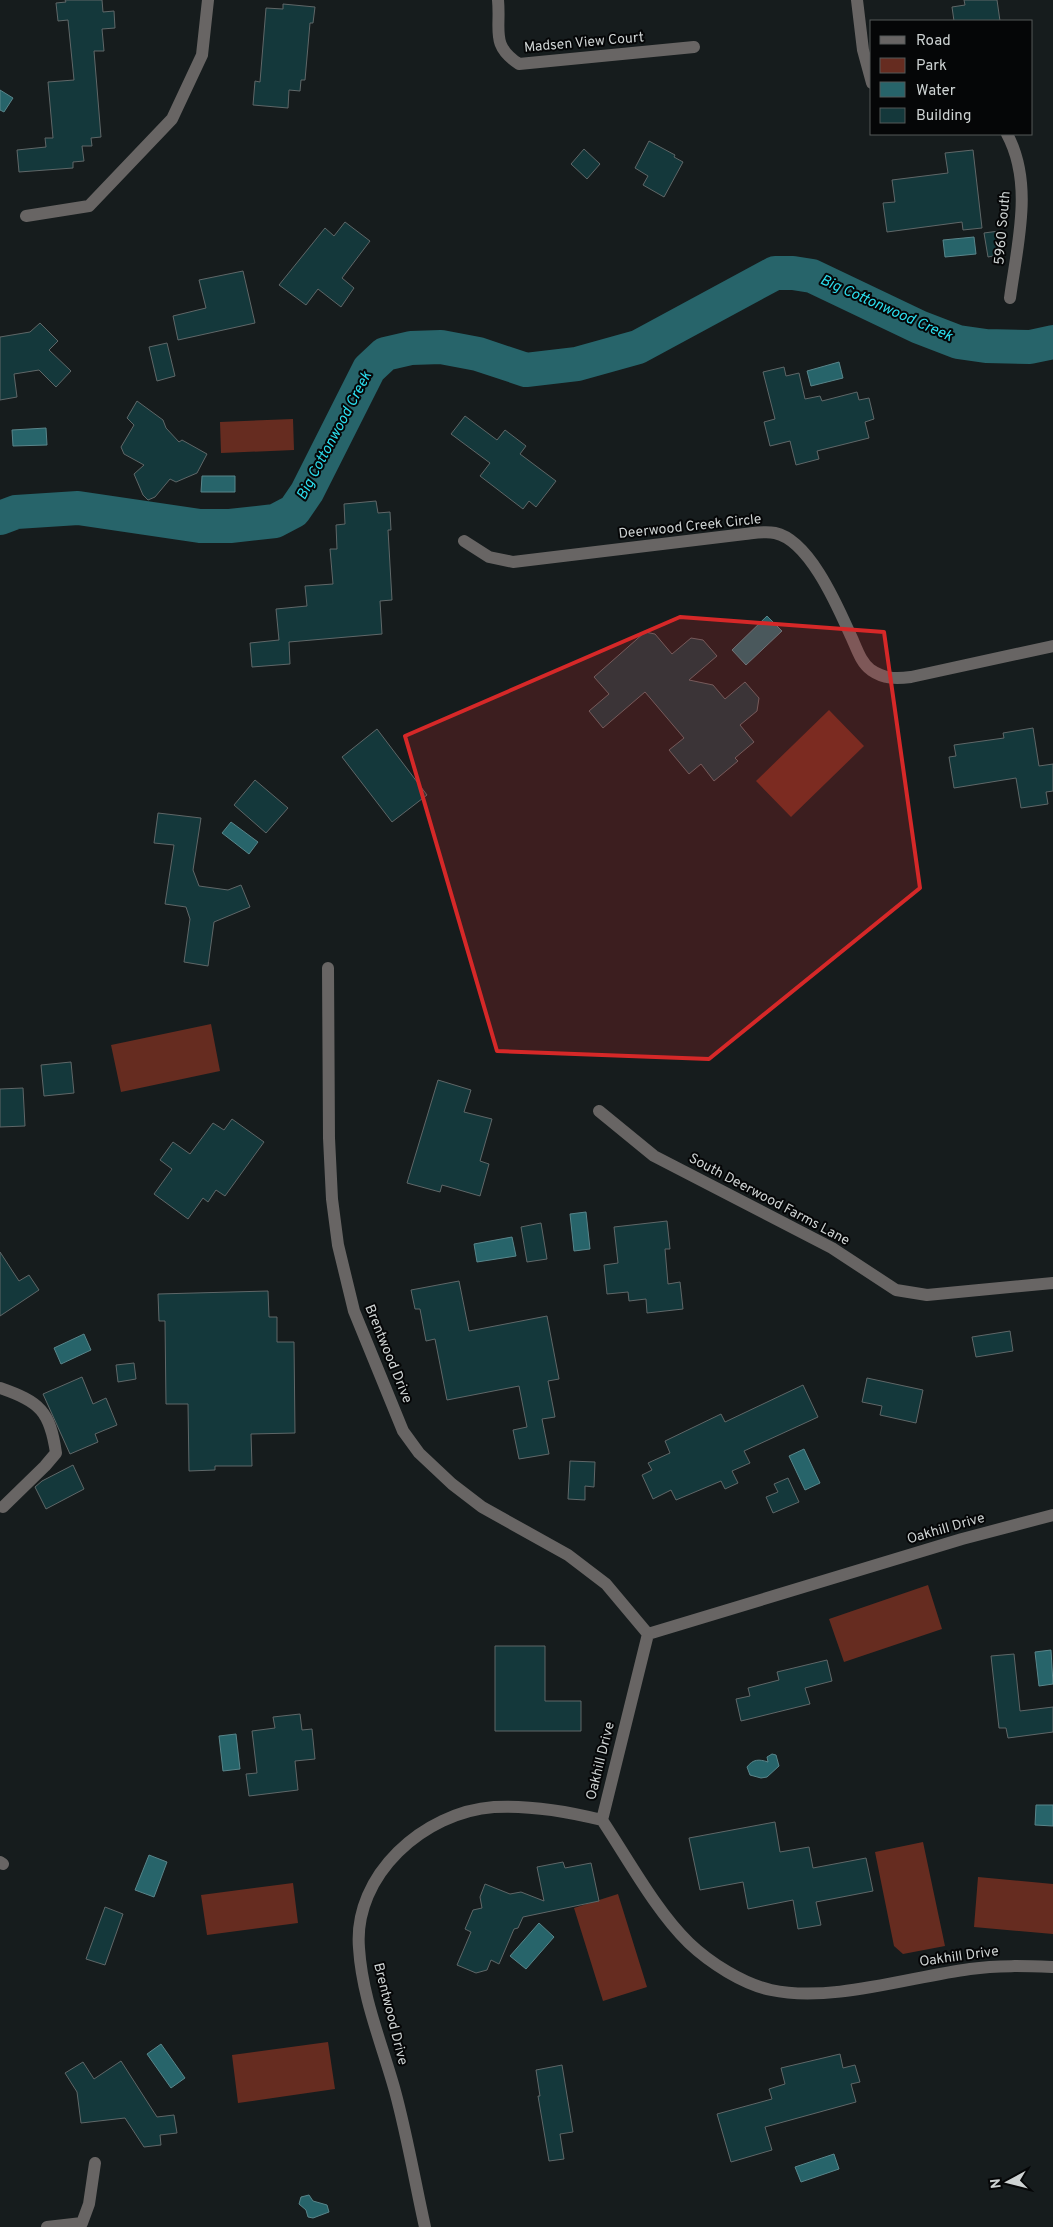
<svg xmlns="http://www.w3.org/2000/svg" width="1053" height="2227" font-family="Overpass,sans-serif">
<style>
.green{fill:#662c20}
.water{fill:#27646a;stroke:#59858a}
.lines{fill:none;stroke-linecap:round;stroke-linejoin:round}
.river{stroke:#27646a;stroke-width:34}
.building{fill:#14383b;stroke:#5f6768}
.minor{stroke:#686564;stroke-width:12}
.marked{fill:#d62828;fill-opacity:0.2;stroke:#d62828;stroke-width:4;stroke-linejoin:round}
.labels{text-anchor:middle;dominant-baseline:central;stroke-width:4;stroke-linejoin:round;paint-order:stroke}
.street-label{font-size:14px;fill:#ced3d3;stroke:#050607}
.water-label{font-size:15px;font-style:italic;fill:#2cdded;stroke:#050607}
</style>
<rect width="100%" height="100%" fill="#161c1d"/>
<path class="green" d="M293,419L294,450L221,453L220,422Z
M829,710L864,746L791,817L756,781Z
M211,1024L220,1071L121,1092L111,1045Z
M928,1585L942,1629L844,1662L829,1619Z
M923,1842L945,1946L903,1954L894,1946L875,1852Z
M978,1877L1053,1884V1934L974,1927Z
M293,1883L298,1923L207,1935L201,1895Z
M618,1894L647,1987L603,2001L574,1908Z
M328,2042L335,2089L238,2103L232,2055Z"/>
<path class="water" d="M0,90L13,98L4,112L0,110Z
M974,237L976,254L945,257L943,240Z
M839,362L843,378L811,386L807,371Z
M46,428L47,445L13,446L12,430Z
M202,476H235V492H201Z
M767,616L782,631L746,665L732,650Z
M231,822L258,842L249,854L222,833Z
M586,1212L590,1249L574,1251L570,1214Z
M512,1237L516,1256L477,1262L474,1244Z
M84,1334L91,1350L61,1364L54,1348Z
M804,1449L820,1483L805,1490L789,1456Z
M1051,1650L1053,1684L1039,1686L1035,1652Z
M236,1734L240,1769L223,1771L219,1736Z
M772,1754L776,1755L779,1766L767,1777L761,1778L750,1775L747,1767C753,1759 759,1759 768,1762L767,1757Z
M1036,1805H1053V1826L1035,1825Z
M149,1855L167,1862L154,1897L135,1890Z
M539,1923L554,1937L526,1969L510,1956Z
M161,2044L185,2078L171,2088L147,2054Z
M834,2154L839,2169L801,2182L795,2167Z
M309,2195L313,2201L327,2205L329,2212L313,2218L308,2217L306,2210L299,2204L301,2197Z"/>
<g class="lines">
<path class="river" d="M0,518L16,512L78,508L200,526H230L275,521L294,511L307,492L369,369L385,354L411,348L441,347L478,354L526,370L577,364L638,347L775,273H793L812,276L919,327L958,342L986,346L1030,347L1053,342"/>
</g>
<path class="building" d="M65,0H102L103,12L114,11L115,28L102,29L104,51H94L101,137L91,138L92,146H82L84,161L73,162V168L19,172L17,150L46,147L45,138H53L48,82L74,80L68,20L58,21L56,3L66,2Z
M964,0H997L1000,21H954L952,7L965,5Z
M283,4L315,7L313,23H310L305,80H301L300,91L289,90L288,108L253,105L255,81L260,82L266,8L283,9Z
M649,141L675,155L674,157L683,162L664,197L643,185L648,176L635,168Z
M584,149L600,164L587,179L571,164Z
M973,150L982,228L963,230L962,222L887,232L883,203L895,202L892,180L948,173L945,153Z
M345,222L370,241L342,278L354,288L341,307L318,289L306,305L279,285L325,228L334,236Z
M999,231L1003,254L988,257L984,233Z
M243,271L255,323L178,340L173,316L206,308L199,280Z
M40,323L58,341L49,350L71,371L56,387L39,370L14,374L17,397L0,400V337L30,332Z
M167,343L175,376L157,381L149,347Z
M784,367L786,376L799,373L805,399L820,396L822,401L857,392L859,400L869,398L874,419L865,422L869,438L817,451L819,459L796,465L790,441L770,446L764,422L775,419L763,372Z
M137,401L163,420L166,428L179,442L182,440L207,454L197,473L176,482L170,479L155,497L148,500L143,495L134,474L144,465L124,454L121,447L134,425L127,418Z
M465,416L497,440L505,430L526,446L520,454L556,481L536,507L529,501L523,509L480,476L490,463L451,434Z
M376,501L378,513L390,512L391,530H388L392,600L380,601L382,634L289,642L290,664L252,667L250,643L279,640L276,609L307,606L305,586L333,584L330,549H337L336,525L345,524L344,504Z
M645,632L655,634L672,654L691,638L703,640L717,656L689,680L713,685L725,699L745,682L759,698L757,711L740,725L754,742L735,758L738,761L714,781L701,764L689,774L669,750L684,738L645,692L603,728L589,711L609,694L594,677Z
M1033,728L1039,766L1053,764V791L1046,792L1048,804L1021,808L1016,778L954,788L949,757L956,756L954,745L1004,738L1003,733Z
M377,729L427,795L392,822L342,757Z
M255,780L288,808L266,833L234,805Z
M158,813L201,818L193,870L199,886L228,890L241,885L250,907L214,922L208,966L184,962L190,919L186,907L165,904L174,845L154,843Z
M71,1062L74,1093L44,1096L41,1065Z
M438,1080L471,1090L464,1112L492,1119L480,1161L489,1164L480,1196L442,1185L440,1192L407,1183Z
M23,1088L25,1126L0,1127V1089Z
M232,1119L264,1142L225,1196L216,1190L208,1202L203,1198L188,1219L154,1194L172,1169L160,1160L173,1142L190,1154L213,1123L224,1130Z
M667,1221L670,1249H665L668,1284L680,1282L683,1309L647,1313L646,1299L629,1301L628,1292L607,1294L604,1265L618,1263L614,1227Z
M541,1223L547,1259L527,1262L521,1227Z
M0,1252L19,1281L29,1275L39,1290L0,1316Z
M459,1281L469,1331L547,1316L559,1379L548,1381L555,1417L542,1419L549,1454L519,1459L513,1430L527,1427L519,1386L447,1400L435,1339L426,1341L420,1309H415L411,1290Z
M268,1291L269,1317H277V1342H294L295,1433L251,1434L252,1466H215V1470L189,1471L188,1404H166L165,1321H159L158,1294Z
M1010,1331L1013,1351L976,1357L972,1337Z
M134,1363L136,1379L118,1382L116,1365Z
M82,1377L93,1404L106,1398L117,1425L95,1434L98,1442L70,1454L43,1394Z
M867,1378L923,1390L916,1423L880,1415L882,1406L862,1402Z
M803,1385L818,1417L744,1451L750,1463L732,1471L738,1483L725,1489L721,1481L676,1500L671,1490L653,1499L642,1475L652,1470L648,1463L670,1453L665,1441L721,1414L725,1422Z
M570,1461L595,1462L594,1487L585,1486V1500L568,1499Z
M73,1465L84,1489L46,1509L35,1487L42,1481Z
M788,1478L799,1502L773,1513L766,1497L778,1492L774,1484Z
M495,1646H545V1701H581V1731H495Z
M1014,1654L1020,1711L1053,1707V1732L1008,1738L1006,1728H999L991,1656Z
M827,1660L832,1681L805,1688L810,1704L741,1721L736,1699L750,1696L748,1688L779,1680L777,1672Z
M300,1714L302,1730L312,1729L315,1759L295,1761L298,1790L249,1796L246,1774L257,1773L252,1731L275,1728L273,1717Z
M775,1822L780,1852L809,1847L813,1868L866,1858L873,1891L816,1902L821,1925L798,1929L793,1900L748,1909L743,1882L700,1890L689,1838Z
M563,1862L565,1868L591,1863L599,1901L523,1917L518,1928L514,1929L499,1964L491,1960L487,1970L476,1973L457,1965L471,1932L465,1929L473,1910L482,1908L480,1897L485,1884L510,1894L521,1892L544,1901L537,1867Z
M105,1907L123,1914L105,1965L86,1959Z
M840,2054L843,2068L855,2065L860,2082L851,2084L856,2102L765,2127L772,2150L731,2162L717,2114L772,2099L769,2089L785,2084L781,2068Z
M121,2061L157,2117L174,2115L177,2133L160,2135L161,2145L144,2147L125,2118L81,2123L77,2092L65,2073L83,2062L94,2079Z
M562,2065L573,2132L560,2134L564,2159L549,2161L538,2096H540L536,2070Z"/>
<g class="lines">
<path class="minor" d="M498,0C501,30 490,45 519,64L694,47
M857,0L863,50L872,83
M1007,134C1034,184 1017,245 1010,298
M26,216L89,206L172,119L202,55L208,0
M464,541L489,557L513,562L745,534C755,533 765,531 775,533C809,540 837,605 850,634C856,646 860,662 871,670C884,679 896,679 911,677L1053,646
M328,968L329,1138L332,1199L338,1245L354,1311L403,1431L419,1453L452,1484L482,1507L568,1555L606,1584L648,1634
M599,1111L654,1156L832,1248L896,1290L927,1295L1053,1283
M0,1388C40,1402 50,1411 56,1453L45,1466L3,1507
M648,1634L602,1820C628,1859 656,1911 689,1943C710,1963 743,1984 771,1990C830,2003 910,1977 970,1969C998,1965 1025,1966 1053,1967
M648,1634L962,1539L1053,1515
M0,1862L3,1864
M47,2227L82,2223L89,2204L95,2163
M425,2227C415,2182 407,2135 395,2091C382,2044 362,1997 359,1948C353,1875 424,1812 494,1807C531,1805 566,1811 602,1820"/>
</g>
<path class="marked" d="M680,617L884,632L920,888L709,1059L497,1051L405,736Z"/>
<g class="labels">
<g class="street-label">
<text transform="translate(584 43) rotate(-5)">Madsen View Court</text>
<text transform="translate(1003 228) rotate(-85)">5960 South</text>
<text transform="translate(690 527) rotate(-6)">Deerwood Creek Circle</text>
<text transform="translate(769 1200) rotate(28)">South Deerwood Farms Lane</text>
<text transform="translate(388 1354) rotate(68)">Brentwood Drive</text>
<text transform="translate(946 1529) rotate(-16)">Oakhill Drive</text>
<text transform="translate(601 1761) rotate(-76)">Oakhill Drive</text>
<text transform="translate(959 1957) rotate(-8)">Oakhill Drive</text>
<text transform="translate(390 2014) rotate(76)">Brentwood Drive</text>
</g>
<g class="water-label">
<text transform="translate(886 309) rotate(24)">Big Cottonwood Creek</text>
<text transform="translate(335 436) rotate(-62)">Big Cottonwood Creek</text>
</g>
</g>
<rect x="870" y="20" width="162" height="115" fill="#050607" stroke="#555859"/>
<rect x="880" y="36" width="25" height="8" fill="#686564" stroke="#555859"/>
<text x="916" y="45" font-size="15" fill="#ced3d3">Road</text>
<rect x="880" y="58" width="25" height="15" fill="#662c20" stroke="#555859"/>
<text x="916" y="70" font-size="15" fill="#ced3d3">Park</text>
<rect x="880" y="82" width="25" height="15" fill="#27646a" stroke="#555859"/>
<text x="916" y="95" font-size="15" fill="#ced3d3">Water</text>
<rect x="880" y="108" width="25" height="15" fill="#14383b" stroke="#555859"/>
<text x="916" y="120" font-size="15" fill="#ced3d3">Building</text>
<g transform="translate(1008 2182) rotate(263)" stroke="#050607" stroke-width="4" paint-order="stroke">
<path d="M0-4L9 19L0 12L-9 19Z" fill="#ced3d3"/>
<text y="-8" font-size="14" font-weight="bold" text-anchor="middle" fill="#ced3d3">N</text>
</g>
</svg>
